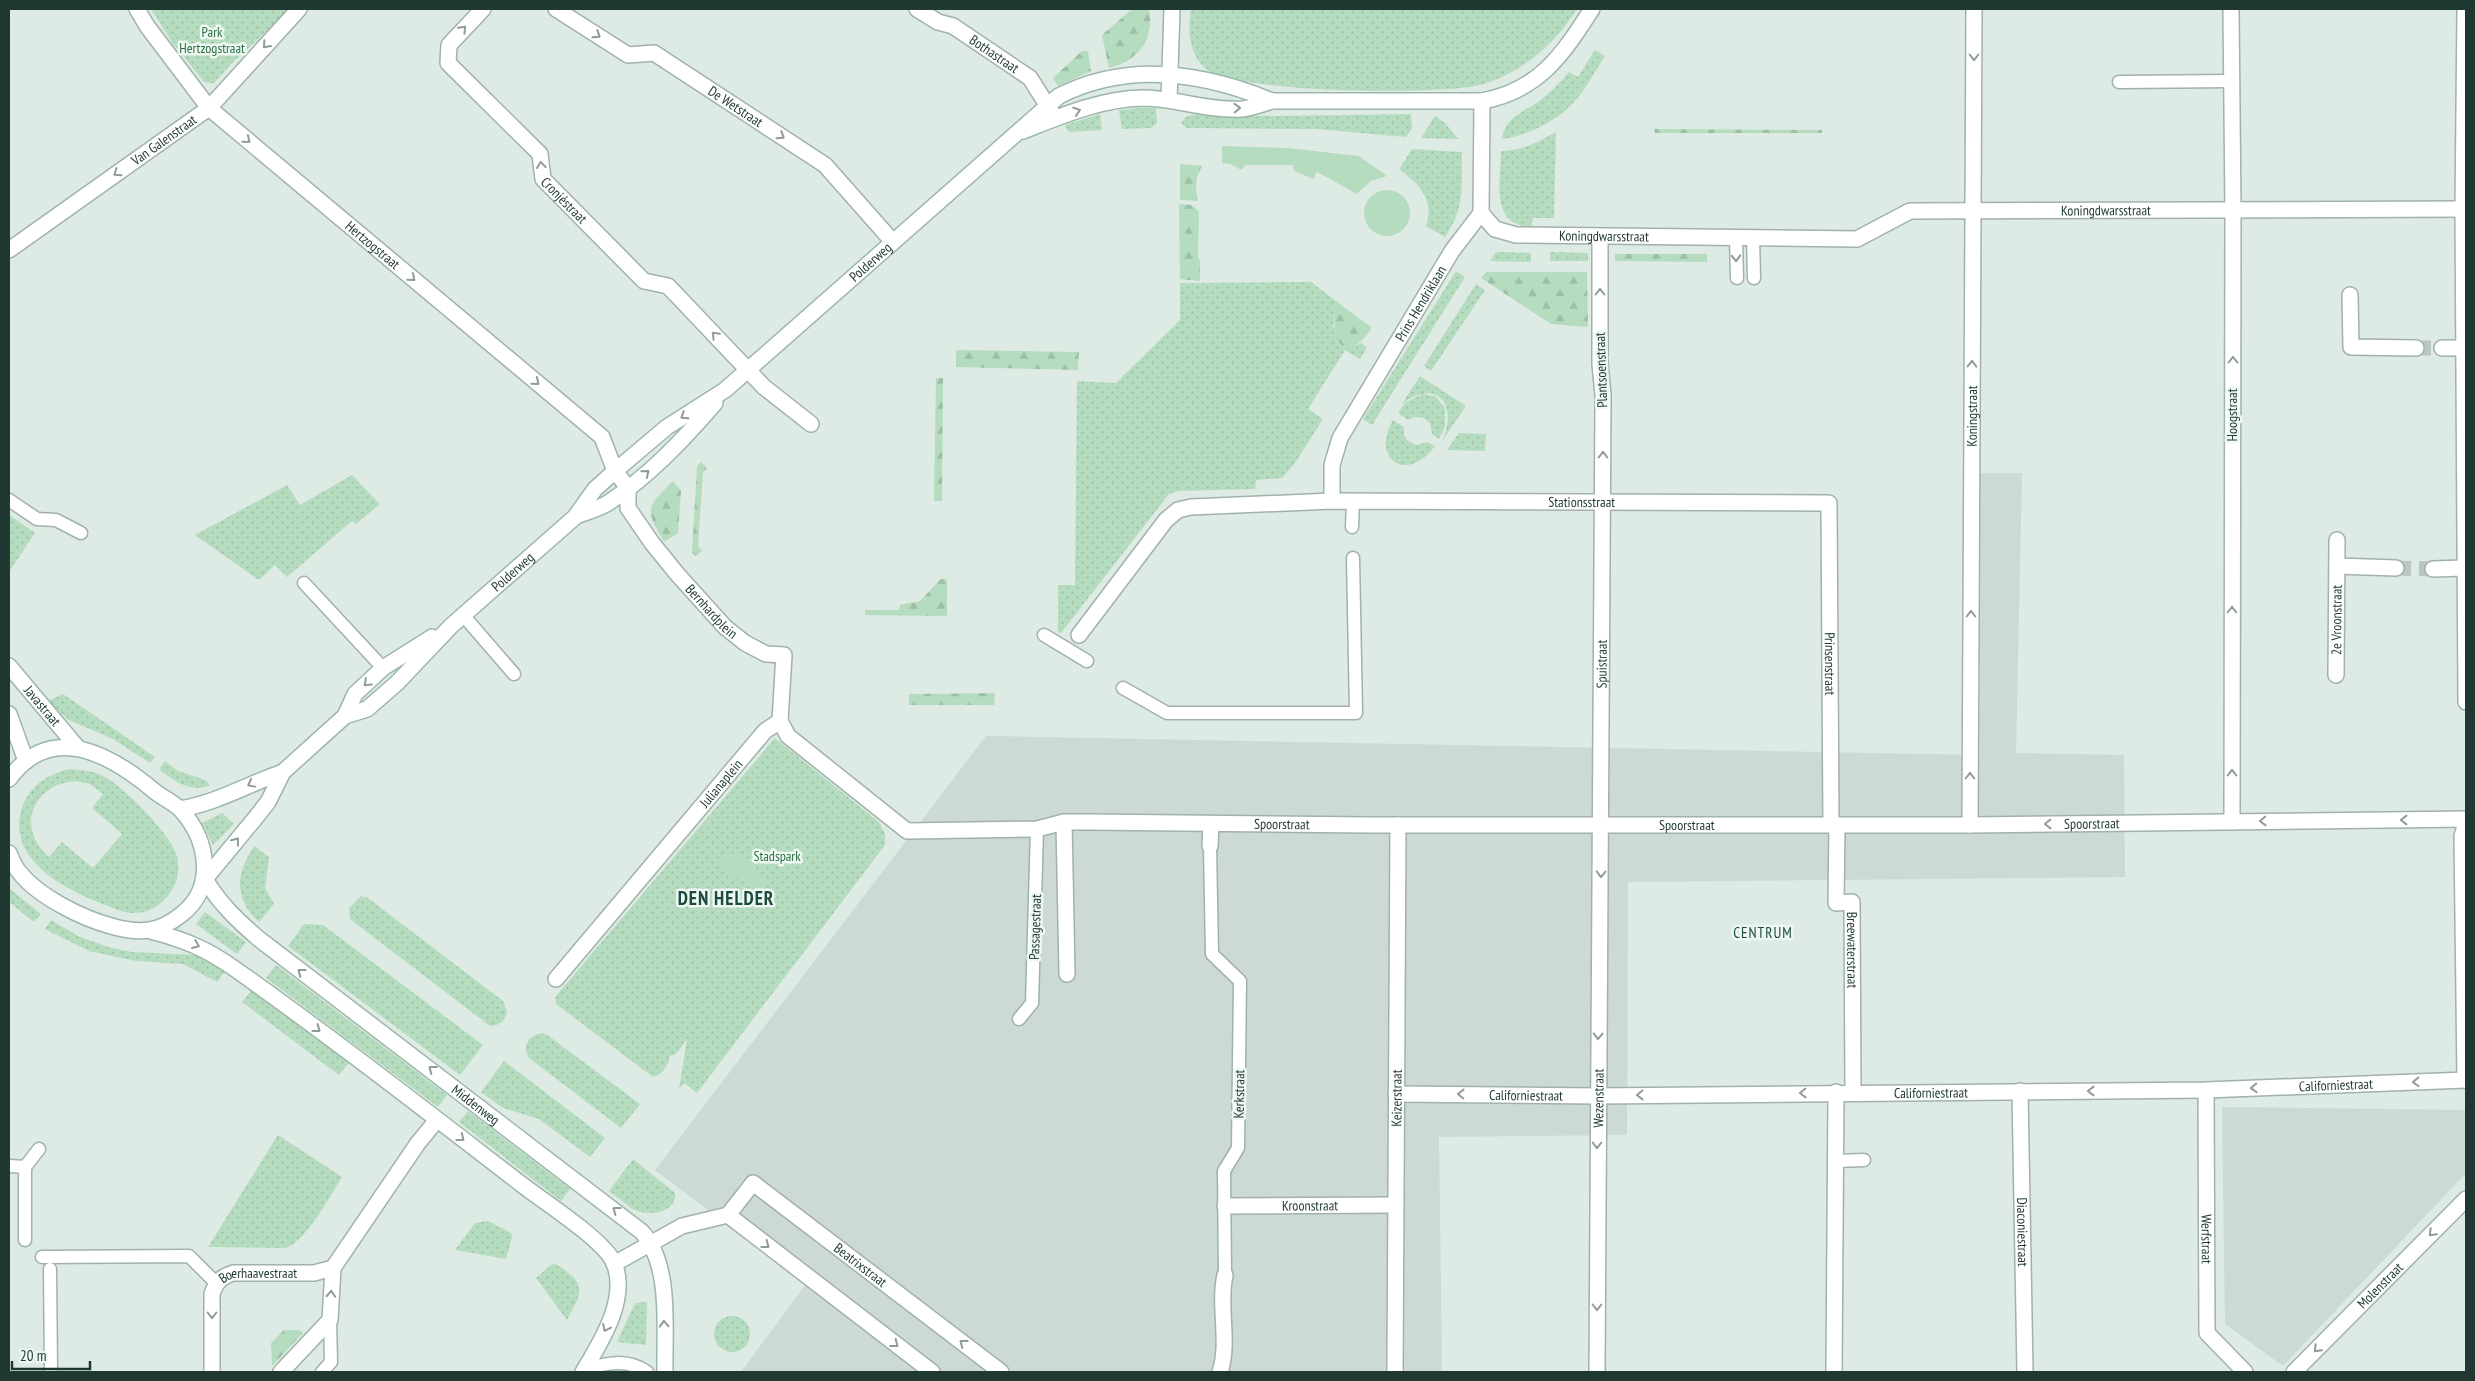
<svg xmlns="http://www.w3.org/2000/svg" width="2475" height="1381" font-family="'PT Sans Narrow',sans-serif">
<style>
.built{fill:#ccdad3}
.grass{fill:url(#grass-dots);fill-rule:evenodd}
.forest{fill:url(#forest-firs)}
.garden{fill:#b6dcbf}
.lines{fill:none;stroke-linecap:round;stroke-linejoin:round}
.street-tunnel{stroke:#b8c7c0;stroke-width:15;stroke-dasharray:15 8;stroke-linecap:butt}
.lane-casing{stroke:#a1b1ab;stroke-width:15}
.street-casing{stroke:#a1b1ab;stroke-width:18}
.secondary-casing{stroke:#9db6ac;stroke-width:18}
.lane{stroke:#fff;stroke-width:12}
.street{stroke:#fff;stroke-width:15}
.secondary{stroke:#fff;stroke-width:15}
.oneway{stroke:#8f9c98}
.labels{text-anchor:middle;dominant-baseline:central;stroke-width:5;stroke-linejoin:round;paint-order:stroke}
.park-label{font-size:14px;fill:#297042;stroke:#eef7f2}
.street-label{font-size:14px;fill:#1f3932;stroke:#eef7f2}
.neighbourhood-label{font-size:15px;letter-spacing:1px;fill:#1b4b3e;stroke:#eef7f2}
.district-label{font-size:19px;font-weight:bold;letter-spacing:1px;fill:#1b4b3e;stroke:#eef7f2}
</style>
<defs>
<pattern id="grass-dots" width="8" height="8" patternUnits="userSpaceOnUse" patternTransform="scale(1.25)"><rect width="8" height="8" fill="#b6dcbf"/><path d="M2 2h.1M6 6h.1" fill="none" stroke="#9cbea5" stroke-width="1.8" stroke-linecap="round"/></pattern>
<pattern id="forest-firs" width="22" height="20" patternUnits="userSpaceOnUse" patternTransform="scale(1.25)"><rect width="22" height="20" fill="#b6dcbf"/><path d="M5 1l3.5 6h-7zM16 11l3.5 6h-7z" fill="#9cbea5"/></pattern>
</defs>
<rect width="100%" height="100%" fill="#deeae4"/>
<path class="built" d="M1979,473H2022L2016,753L2124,755L2125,877L1628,882L1627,1135L1439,1137L1442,1372H741L806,1284L655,1170L986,736L1980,755Z
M2222,1107L2466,1110V1173L2283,1366L2225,1324Z"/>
<path class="grass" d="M151,9H291L233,62L214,83L204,82L172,42Z
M1191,9H1577C1554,45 1525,70 1484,84C1446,96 1235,93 1206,69C1188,54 1188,30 1191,9Z
M1595,50L1605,56C1595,71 1586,89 1574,102C1557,121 1527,136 1502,139C1505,118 1521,113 1538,102C1550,93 1560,83 1569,72L1578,77Z
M1137,108H1156L1157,123L1151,128L1122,129L1119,110Z
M1100,114L1102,130L1069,132L1065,125Z
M1196,114L1277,116L1411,114L1412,128L1406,137L1316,129L1187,128L1181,123L1186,117Z
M1435,116L1445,123L1458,139L1421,138Z
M1556,132L1554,218H1533L1531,227C1489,225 1501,181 1501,151C1523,151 1538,142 1556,132Z
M1412,149L1462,152C1461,188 1466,206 1445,237L1426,226C1435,199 1419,184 1399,169Z
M1496,252L1531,253V262L1490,261Z
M1550,252L1588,253V261H1550Z
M1456,271L1465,277L1372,425L1363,419Z
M1311,282L1336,301L1333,326L1355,346L1361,343L1367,347L1360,359L1345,350L1308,409L1323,419L1295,463L1282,478L1256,480L1255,489L1178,491L1169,494L1061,633L1058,632V585H1075L1077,381L1116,383L1180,320V283Z
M1476,284L1485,290L1431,371L1424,366Z
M1420,376L1466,406L1442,441C1459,405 1437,377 1402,404Z
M1422,394L1435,396L1445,408V426L1439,439L1432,434L1430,423C1423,416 1417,415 1408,420L1398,413L1405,403Z
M1393,420L1404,427V435L1407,440L1416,445L1427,442L1435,446C1408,484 1370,460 1393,420Z
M1459,433L1486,434L1485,451L1447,450Z
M352,475L380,504L356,524L352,521L287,577L275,565L259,580L195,535L287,485L300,505Z
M9,515L35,533L9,572Z
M63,694L155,757L150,763L113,739L69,720L48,701Z
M775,738L879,822L885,834V845L697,1093L684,1083L679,1089L687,1039L676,1054L670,1056C668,1065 664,1074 653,1077L556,1004L555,997Z
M165,761L178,771L205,780L210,785C192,794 172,780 159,769Z
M69,769C81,770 92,770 103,776C123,786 160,825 172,845C188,871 172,904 144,912C130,915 120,911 108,906C68,891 5,861 22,808C30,785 47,775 69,769ZM77,781L90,784L103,794L92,808L122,834L93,868L62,842L49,857C14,827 34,783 77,781Z
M222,813L234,824L213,845L202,823Z
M254,846L269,857L265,888L274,904L259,922C234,898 235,875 254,846Z
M9,888L41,914L34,922L9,902Z
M361,896L368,898L503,1001L507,1011C506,1020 500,1026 490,1026L350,919L349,908Z
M205,912L246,942L237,954L196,924Z
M51,920L78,936L108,947L132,952L200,955L225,971L217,982L183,964L136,961L89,951L45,929Z
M304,924L323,925L483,1045L460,1075L288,946Z
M276,965L447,1095L438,1107L266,978Z
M252,990L349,1063L339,1075L242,1002Z
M542,1033L546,1034L640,1104L621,1128L529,1058C522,1046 528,1035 542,1033Z
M504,1061L605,1138L590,1157L539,1119L503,1108L481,1092Z
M468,1111L570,1189L561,1201L459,1122Z
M278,1135L342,1177C329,1197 308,1239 286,1248L208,1247Z
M633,1159L675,1193C677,1212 649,1217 635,1210C626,1205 618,1197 609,1191Z
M488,1221L511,1233L512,1237L506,1259L455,1250L475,1223Z
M552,1264C558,1264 561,1267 566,1271C589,1287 577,1300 567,1320L536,1278Z
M647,1302L646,1345L617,1342L635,1303Z
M714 1334a18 18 0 1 1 36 0a18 18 0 1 1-36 0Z"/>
<path class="forest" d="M1132,9H1149C1155,39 1138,61 1109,68L1102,35Z
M1082,51H1088L1091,71L1058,86L1053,78Z
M1654,129L1822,130V133H1655Z
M1180,164L1202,166C1195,179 1195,187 1198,201L1180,200Z
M1179,204L1191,205L1199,211L1198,258L1200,260V281L1180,279Z
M1615,254H1707V262L1615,261Z
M1486,272H1587L1588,327L1551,324L1481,278Z
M1336,301L1372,328C1341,372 1330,334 1336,301Z
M956,350L1079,352L1078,370L956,367Z
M936,378H943L942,501H934Z
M701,462L707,468L703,472L698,546L702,551L696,556L692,553L697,466Z
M673,481L681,491L678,533L664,542C645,508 645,509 673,481Z
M941,579H947V616L865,615V610H899L900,605L920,601Z
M995,693L994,705H909V694Z
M284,1330H299L303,1333L272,1366L271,1343Z"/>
<path class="garden" d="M1222,146L1288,148L1359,156L1387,176L1371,181L1357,194L1317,172L1313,179L1294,171L1293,165H1246L1241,170L1231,164L1222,163Z
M1364 213a23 23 0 1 1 46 0a23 23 0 1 1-46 0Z
M731,854C755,855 762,881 772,898L716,865Z"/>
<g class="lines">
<path class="street-tunnel" d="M2416,348H2442
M2396,568L2433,569"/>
<defs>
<path id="lane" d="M2119,82L2231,81
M1736,238L1737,278
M1753,238L1754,278
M9,500L37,519L56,520L81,533
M1352,527L1353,502
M304,583L383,668
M463,615L514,674
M1044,635L1087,661
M1123,688L1167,713H1356L1353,558
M1210,846L1212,954L1240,981L1238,1148L1224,1171L1225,1275
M1019,1019L1032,1003L1037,829
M1835,1161L1864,1160
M10,1166L25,1167V1240
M25,1167L39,1149
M42,1257L189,1256L216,1283
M50,1269L51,1372
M584,1370C606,1363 627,1358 647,1372
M322,1372L331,1362L330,1320"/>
<g id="street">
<path id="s1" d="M137,9L147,26L209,108L602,437L615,471L628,488V508L652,543L678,575L725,627L745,643L766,654L784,655L780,721"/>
<path id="s2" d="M483,9L449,45L448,63L540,154L543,179L644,281L668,286L764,387L811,424"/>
<path id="s3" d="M556,9L628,55L654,53L825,165L893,242"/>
<path id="s4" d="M917,9L938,22L953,26L1030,78L1054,116"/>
<path d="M2231,9L2233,211L2232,822"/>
<path d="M2465,9L2463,209L2466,702"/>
<path d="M1169,100L1172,9"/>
<path id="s5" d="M1481,213L1495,229L1516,235L1857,239L1910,211L2466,209"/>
<path id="s6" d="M9,250L209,108L299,9"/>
<path d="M2350,295L2351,347L2416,348"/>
<path d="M2442,348H2465"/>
<path id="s7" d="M1332,501V465L1340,438L1452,251L1481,213L1482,101"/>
<path d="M2337,566L2396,568"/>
<path d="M2433,569L2464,568"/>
<path id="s8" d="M1079,635L1166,520L1178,510L1191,507L1332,501L1829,503L1831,825"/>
<path id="s9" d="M2336,675L2337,540"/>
<path id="s10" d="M780,721L788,736L907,831L1037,829L1064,822H1090L1369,825H1970L2466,819"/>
<path d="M1064,822L1067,974"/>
<path id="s11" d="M1837,825L1836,903L1852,902L1853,1092"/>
<path id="s12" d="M1970,825L1974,9"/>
<path d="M1210,846L1211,824"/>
<path id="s13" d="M556,979L765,731L780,721"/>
<path d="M2465,1080L2462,836L2466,823"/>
<path id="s14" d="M2206,1090L2207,1333L2245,1372"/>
<path id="s15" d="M2020,1091L2025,1372"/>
<path id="s16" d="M1396,1094L1597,1096L2206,1090L2466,1080"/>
<path id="s17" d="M1225,1206L1396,1205"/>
<path d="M728,1215L932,1372"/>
<path id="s18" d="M614,1264L682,1226L728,1215L753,1183L1001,1372"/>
<path id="s19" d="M212,1372V1294C216,1282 221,1277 233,1273H314L333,1268"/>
<path d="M281,1372L330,1320L333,1268L418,1143L437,1120"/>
<path d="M1220,1372C1230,1342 1218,1306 1225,1275"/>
<path id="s20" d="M1395,1372L1398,825"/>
<path id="s21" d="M1597,1372C1598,1047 1602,721 1603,395L1600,364V237"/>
<path d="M1834,1372L1836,1092"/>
<path id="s22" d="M2294,1372L2466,1199"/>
</g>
<g id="secondary">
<path d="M1023,131C1061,116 1100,99 1142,98C1175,98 1208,111 1242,109C1252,108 1262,104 1272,101"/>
<path d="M576,516C586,512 598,509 608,503C649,476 683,440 715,403"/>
<path id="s23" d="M9,666L77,747"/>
<path d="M9,714L26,761"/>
<path d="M345,716L355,694L383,668L432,637"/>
<path d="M9,779C51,721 110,754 153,790C161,797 173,802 181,810C208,840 216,887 182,914C159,933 139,934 111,926C82,918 39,897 20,873C15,868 12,860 9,853"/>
<path d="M180,809C217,803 248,784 283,772"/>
<path id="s24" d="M205,879L257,816L268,802L283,772L345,716L367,709L397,683L451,626L575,517L595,489L615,471L667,427L725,390L1059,96C1128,61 1202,72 1272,101H1482C1539,91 1563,54 1592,9"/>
<path id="s25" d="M205,879C219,903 238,921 259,939L642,1232C672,1266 664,1329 665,1372"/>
<path d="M151,931C185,940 207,949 235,969C334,1039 430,1114 525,1187C546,1203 605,1241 614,1263C629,1299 600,1343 583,1372"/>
</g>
</defs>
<use href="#lane" class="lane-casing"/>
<use href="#street" class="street-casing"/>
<use href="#secondary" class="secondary-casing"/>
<use href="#lane" class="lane"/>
<use href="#street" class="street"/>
<use href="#secondary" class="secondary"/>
</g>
<defs><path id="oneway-chevron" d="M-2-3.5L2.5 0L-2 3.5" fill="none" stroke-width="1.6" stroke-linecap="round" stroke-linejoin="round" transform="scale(1.25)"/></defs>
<g class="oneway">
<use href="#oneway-chevron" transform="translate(463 29) rotate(-46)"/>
<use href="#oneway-chevron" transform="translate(597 35) rotate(33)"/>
<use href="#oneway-chevron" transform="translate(266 45) rotate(132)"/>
<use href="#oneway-chevron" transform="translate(1974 57) rotate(90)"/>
<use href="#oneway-chevron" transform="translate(1237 108) rotate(-2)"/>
<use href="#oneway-chevron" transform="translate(1077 111) rotate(-18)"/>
<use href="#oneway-chevron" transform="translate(781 136) rotate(33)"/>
<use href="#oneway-chevron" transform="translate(247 140) rotate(40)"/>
<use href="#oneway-chevron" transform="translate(541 165) rotate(-97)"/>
<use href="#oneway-chevron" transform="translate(117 173) rotate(145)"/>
<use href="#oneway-chevron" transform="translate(1736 258) rotate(88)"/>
<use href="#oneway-chevron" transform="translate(412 278) rotate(40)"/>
<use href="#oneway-chevron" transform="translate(1600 292) rotate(-90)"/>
<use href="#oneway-chevron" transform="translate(715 335) rotate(-134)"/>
<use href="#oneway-chevron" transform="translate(2233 360) rotate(-90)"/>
<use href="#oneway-chevron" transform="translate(1972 364) rotate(-89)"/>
<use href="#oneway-chevron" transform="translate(536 382) rotate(40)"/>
<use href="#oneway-chevron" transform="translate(684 416) rotate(147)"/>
<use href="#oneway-chevron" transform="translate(1603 455) rotate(-90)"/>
<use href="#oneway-chevron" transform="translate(646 473) rotate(-40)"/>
<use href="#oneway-chevron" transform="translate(2232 610) rotate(-90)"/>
<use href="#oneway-chevron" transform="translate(1971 614) rotate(-90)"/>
<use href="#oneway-chevron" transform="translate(367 683) rotate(137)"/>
<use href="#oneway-chevron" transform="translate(2232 773) rotate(-90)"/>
<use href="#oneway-chevron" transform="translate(1970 776) rotate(-90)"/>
<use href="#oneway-chevron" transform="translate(251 784) rotate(151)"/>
<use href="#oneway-chevron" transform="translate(2404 820) rotate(180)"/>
<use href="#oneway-chevron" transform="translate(2263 821) rotate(179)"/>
<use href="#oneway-chevron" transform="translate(2048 824) rotate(179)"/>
<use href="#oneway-chevron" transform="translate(236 841) rotate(-51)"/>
<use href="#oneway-chevron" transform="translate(1601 874) rotate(91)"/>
<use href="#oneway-chevron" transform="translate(196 945) rotate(23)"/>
<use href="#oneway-chevron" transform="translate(301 972) rotate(-143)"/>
<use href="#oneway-chevron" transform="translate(317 1029) rotate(37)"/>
<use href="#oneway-chevron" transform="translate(1598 1036) rotate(91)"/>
<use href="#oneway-chevron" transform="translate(432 1069) rotate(-143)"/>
<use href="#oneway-chevron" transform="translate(2416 1082) rotate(178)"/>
<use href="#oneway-chevron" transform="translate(2254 1088) rotate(178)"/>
<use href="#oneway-chevron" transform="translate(2091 1091) rotate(180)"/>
<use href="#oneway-chevron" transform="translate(1803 1093) rotate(179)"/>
<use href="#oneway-chevron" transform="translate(1461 1094) rotate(-179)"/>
<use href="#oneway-chevron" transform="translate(1640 1095) rotate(179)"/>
<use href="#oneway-chevron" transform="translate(461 1138) rotate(38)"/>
<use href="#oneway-chevron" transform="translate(1597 1145) rotate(90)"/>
<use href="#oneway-chevron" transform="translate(616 1210) rotate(-143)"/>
<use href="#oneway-chevron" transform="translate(2432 1233) rotate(135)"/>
<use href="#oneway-chevron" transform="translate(766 1245) rotate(38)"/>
<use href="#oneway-chevron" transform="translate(331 1294) rotate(-87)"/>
<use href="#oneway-chevron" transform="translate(1597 1307) rotate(90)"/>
<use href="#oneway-chevron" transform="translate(212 1315) rotate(90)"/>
<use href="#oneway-chevron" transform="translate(664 1324) rotate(-92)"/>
<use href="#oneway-chevron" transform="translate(606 1328) rotate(115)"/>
<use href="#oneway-chevron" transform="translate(963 1343) rotate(-142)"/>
<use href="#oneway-chevron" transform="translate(895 1344) rotate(38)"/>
<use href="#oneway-chevron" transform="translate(2317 1349) rotate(135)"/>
</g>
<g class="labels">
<g class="park-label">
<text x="212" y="32">Park<tspan x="212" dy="16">Hertzogstraat</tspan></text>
<text x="777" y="856">Stadspark</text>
</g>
<g class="street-label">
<text stroke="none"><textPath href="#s4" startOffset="90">Bothastraat</textPath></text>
<text stroke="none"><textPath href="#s3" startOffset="209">De Wetstraat</textPath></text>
<text stroke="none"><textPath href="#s6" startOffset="190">Van Galenstraat</textPath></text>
<text stroke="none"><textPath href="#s2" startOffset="252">Cronjéstraat</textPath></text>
<text stroke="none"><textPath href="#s5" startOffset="640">Koningdwarsstraat</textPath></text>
<text stroke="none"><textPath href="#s5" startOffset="131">Koningdwarsstraat</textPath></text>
<text stroke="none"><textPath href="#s1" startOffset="336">Hertzogstraat</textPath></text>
<text stroke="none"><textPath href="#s24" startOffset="915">Polderweg</textPath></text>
<text stroke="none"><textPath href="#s7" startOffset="221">Prins Hendriklaan</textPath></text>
<text transform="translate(1601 370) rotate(-92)">Plantsoenstraat</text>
<text transform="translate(2232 415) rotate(-90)">Hoogstraat</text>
<text stroke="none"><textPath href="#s12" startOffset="409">Koningstraat</textPath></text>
<text stroke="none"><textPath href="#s8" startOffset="564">Stationsstraat</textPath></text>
<text stroke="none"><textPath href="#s24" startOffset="440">Polderweg</textPath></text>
<text stroke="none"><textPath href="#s1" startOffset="846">Bernhardplein</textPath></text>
<text stroke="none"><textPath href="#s9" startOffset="55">2e Vroonstraat</textPath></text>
<text stroke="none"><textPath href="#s21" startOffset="708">Spuistraat</textPath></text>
<text stroke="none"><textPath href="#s8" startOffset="972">Prinsenstraat</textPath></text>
<text stroke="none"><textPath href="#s23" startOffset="52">Javastraat</textPath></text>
<text stroke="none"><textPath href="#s13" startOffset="256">Julianaplein</textPath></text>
<text stroke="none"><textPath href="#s10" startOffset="1355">Spoorstraat</textPath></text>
<text stroke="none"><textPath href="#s10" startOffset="545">Spoorstraat</textPath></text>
<text stroke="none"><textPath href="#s10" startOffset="950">Spoorstraat</textPath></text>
<text transform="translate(1035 927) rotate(-88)">Passagestraat</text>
<text stroke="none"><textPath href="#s11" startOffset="142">Breewaterstraat</textPath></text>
<text stroke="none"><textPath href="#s16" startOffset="940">Californiestraat</textPath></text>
<text stroke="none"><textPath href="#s16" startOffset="535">Californiestraat</textPath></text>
<text transform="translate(1239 1094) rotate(-89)">Kerkstraat</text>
<text stroke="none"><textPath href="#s16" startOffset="130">Californiestraat</textPath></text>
<text stroke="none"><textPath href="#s20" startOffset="274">Keizerstraat</textPath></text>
<text stroke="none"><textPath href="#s21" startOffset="274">Wezenstraat</textPath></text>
<text stroke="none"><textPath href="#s25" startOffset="354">Middenweg</textPath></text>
<text stroke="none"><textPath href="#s17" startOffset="85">Kroonstraat</textPath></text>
<text stroke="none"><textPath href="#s15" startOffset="141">Diaconiestraat</textPath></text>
<text stroke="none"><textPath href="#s14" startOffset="149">Werfstraat</textPath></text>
<text stroke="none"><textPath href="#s18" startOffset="301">Beatrixstraat</textPath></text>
<text stroke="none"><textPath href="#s19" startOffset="134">Boerhaavestraat</textPath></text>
<text stroke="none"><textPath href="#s22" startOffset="122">Molenstraat</textPath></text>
</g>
<g class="neighbourhood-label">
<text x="1763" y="932">CENTRUM</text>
</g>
<g class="district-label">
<text x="726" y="898">DEN HELDER</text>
</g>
</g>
<rect width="2475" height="1381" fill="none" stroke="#1f3932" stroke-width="20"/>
<path d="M12 1361v8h78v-8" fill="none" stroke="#1f3932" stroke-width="2.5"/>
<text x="20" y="1361" font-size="15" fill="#1f3932" stroke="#eef7f2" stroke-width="4" paint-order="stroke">20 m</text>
</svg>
